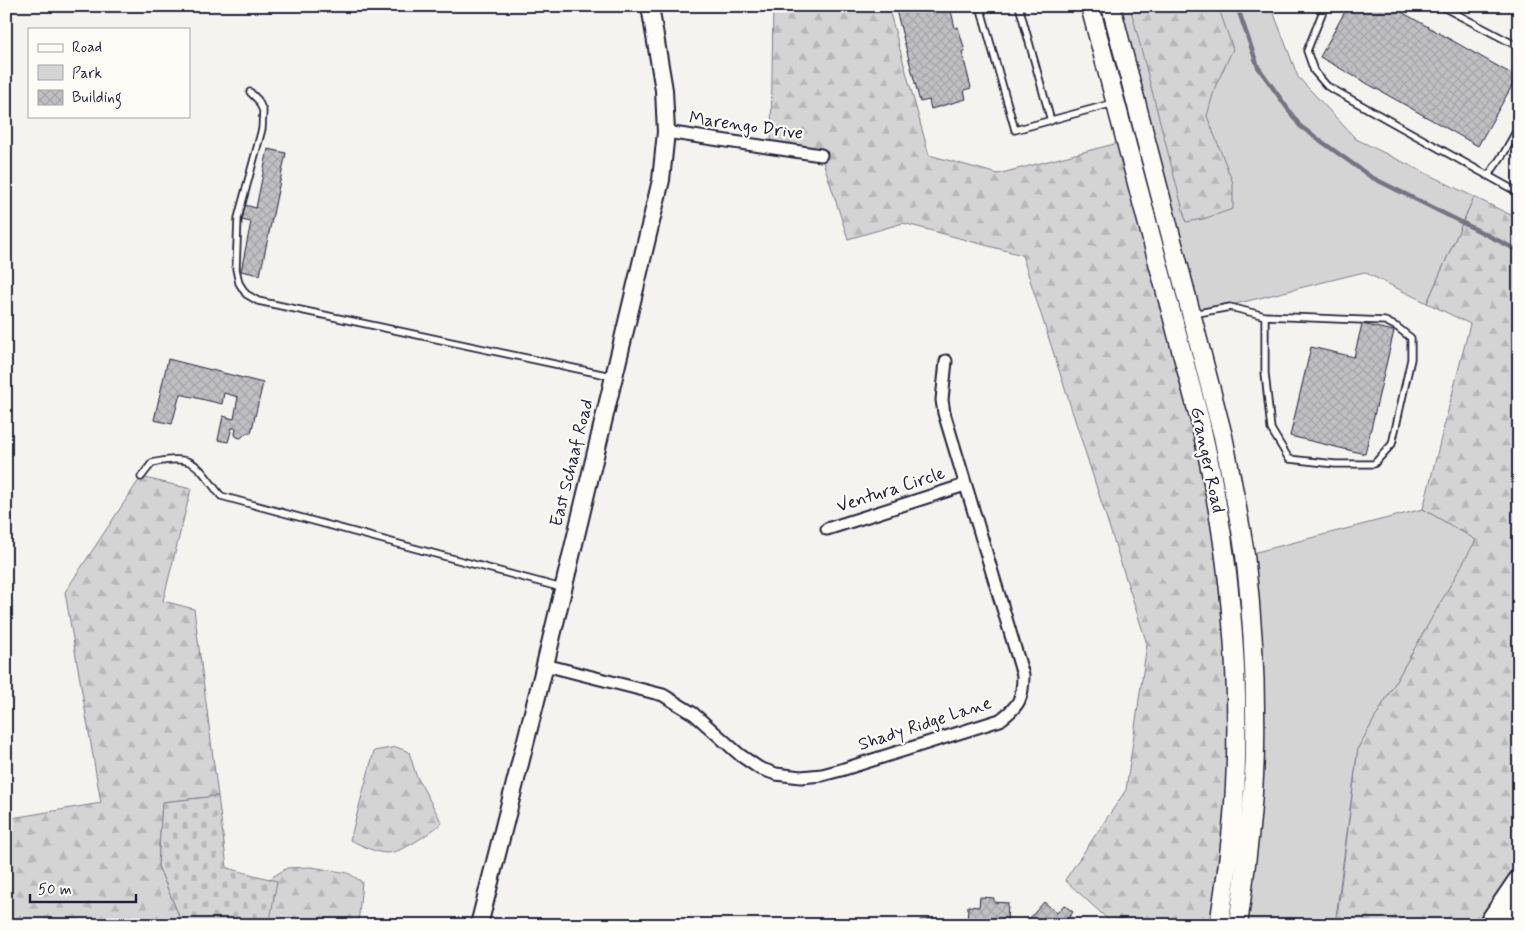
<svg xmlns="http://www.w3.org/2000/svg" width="1525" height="931" font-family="Mynerve,sans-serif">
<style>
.green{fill:#d5d4d5;stroke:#7c7b88}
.forest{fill:url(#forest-firs);stroke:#7c7b88}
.cemetery{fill:url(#cemetery-stones);stroke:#7c7b88}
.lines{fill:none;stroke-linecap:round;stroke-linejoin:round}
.stream{stroke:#757582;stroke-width:4.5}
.building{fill:url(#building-cross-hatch);stroke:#22223b}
.lane-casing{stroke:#22223b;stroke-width:9}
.street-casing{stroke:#22223b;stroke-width:15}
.secondary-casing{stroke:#22223b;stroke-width:20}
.primary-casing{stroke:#22223b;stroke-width:21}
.highway-casing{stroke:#22223b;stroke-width:25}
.lane{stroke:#fdfcf7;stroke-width:5.5}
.street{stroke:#fdfcf7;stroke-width:11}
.secondary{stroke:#fdfcf7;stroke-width:16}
.primary{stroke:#fdfcf7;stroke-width:18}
.highway{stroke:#fdfcf7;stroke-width:21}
.labels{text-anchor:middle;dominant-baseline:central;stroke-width:4.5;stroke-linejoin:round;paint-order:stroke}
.street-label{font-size:18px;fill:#22223b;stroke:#fdfcf7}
</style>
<defs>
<pattern id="forest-firs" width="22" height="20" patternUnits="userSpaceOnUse" patternTransform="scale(1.25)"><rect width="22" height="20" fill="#d5d4d5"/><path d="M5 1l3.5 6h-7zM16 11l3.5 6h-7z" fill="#b7b6b8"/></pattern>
<pattern id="cemetery-stones" width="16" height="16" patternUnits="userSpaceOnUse" patternTransform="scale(1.25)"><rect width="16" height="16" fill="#d5d4d5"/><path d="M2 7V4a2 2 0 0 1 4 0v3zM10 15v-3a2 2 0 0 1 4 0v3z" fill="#b7b6b8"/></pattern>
<pattern id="building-cross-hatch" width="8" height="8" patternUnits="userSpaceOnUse" patternTransform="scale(1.25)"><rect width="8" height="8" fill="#c0bfc2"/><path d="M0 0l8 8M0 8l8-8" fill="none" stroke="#a5a4a8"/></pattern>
</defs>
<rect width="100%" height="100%" fill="#f4f3ef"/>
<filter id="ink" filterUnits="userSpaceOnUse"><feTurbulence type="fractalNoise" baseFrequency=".02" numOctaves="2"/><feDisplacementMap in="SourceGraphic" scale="10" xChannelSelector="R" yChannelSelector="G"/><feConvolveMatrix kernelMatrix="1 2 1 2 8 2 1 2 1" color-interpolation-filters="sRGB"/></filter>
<g filter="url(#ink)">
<path class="green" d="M1111,6H1271L1298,77L1356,139L1474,197L1427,303L1364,272L1191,315Z
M1423,509L1477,540L1358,748L1335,925H1238L1252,812L1245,555Z"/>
<path class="forest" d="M773,6H888L929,155L998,174L1126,141L1200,421L1236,670L1219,925H1114L1065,880L1126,790L1147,644L1022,255L903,223L848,239L821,155L771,148Z
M1130,6H1218L1233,49L1215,87L1207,116L1233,183V209L1203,219L1186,222Z
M1474,197L1519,219V881L1489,925H1336L1358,748L1476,540L1423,509L1470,324L1427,303Z
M141,477L191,489L163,601L194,609L218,796L162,802L158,866L183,925H6V819L101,803L65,592Z
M396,747L409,752L416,775L442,823C431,832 402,853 387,853C375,853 362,845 350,840L374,751Z
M311,867L348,873L362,882L358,925H248L261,884L287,868Z"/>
<path class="cemetery" d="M218,796L227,868L277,881L269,925H183L158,866L162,802Z"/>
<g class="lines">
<path class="stream" d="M1237,6L1258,67L1300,126L1371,177L1519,251"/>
</g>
<path class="building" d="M895,6H950L955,28L958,27L965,51L962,52L971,88L964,90L966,99L931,109L929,100L920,102Z
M1348,6H1391L1517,77L1478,146L1320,57Z
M268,149L286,153L260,275L241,271L251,222L242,220L245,205L256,208Z
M1362,324L1394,331L1365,454L1290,436L1311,347L1354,357Z
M168,359L263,383L251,433H246L241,438L237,437L235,435L236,428H232L228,442L218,440L223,416L234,419L238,397L224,393L222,404L180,394L172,424L154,420Z
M980,897L994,898V902L1008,903L1007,925H967L968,906L979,907Z
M1044,902L1057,913L1064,905L1073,912L1066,921L1070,925H1034L1035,924L1029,919Z
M930,919L961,923V925H920V920Z"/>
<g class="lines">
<defs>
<path id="lane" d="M980,6L1015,130L1114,103
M1019,6L1051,121
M1325,6L1307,51L1314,71L1327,86L1519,193
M1441,6L1519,47
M250,92L258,100L263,111L262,129L238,218L236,269L239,283L246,294L258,301L611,376
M1488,176L1504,153L1519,126
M1193,314L1230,307L1265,316V373L1271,429L1289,459L1335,464H1374L1392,444L1411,359V338L1397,327L1385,321L1265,316
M141,477L152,463C196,453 196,465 221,496L562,588"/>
<path id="street" d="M666,132L821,155
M827,529L965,485
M545,665L663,695L694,714L740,755L759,768L776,774L801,777L822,775L841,770L1000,720C1019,706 1023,699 1023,675L944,413L942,400L946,361"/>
<path id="secondary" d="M479,925L545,665L661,180L666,132L664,90L650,6"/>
<path id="primary" d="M1090,6L1200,421C1228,541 1241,662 1235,786C1233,832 1226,879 1219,925
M1111,6L1223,436C1231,476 1239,515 1245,555C1253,619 1256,684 1255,748C1254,807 1246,866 1238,925"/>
<path id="highway" d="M1489,925L1519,881
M1513,925L1519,916"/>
</defs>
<use href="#lane" class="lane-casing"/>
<use href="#street" class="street-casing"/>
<use href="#secondary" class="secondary-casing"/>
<use href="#primary" class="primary-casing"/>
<use href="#highway" class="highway-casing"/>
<use href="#lane" class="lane"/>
<use href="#street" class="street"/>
<use href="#secondary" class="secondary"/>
<use href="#primary" class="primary"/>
<use href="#highway" class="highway"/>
</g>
</g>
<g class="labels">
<g class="street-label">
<text transform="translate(746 126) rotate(8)">Marengo Drive</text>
<text transform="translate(1207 460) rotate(78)">Granger Road</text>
<text transform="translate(572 463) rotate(-76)">East Schaaf Road</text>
<text transform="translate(891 490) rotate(-18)">Ventura Circle</text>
<text transform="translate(925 724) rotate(-18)">Shady Ridge Lane</text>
</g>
</g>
<rect width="1525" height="931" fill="none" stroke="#fdfcf7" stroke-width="25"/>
<rect x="12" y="12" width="1500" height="906" fill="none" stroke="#22223b" stroke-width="2" filter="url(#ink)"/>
<rect x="28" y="28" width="162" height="90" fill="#fdfcf7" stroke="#a5a5ac"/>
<rect x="38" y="44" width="25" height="8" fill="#fdfcf7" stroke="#a5a5ac"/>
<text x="72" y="52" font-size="15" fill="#22223b">Road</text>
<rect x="38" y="65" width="25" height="15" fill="#d5d4d5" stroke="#a5a5ac"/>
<text x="72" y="78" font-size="15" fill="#22223b">Park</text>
<rect x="38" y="90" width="25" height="15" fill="url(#building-cross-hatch)" stroke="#a5a5ac"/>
<text x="72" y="102" font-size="15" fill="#22223b">Building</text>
<path d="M30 894v8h106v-8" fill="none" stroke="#22223b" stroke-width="2.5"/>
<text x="38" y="894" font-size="15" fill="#22223b" stroke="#fdfcf7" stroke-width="4" paint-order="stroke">50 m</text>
</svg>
